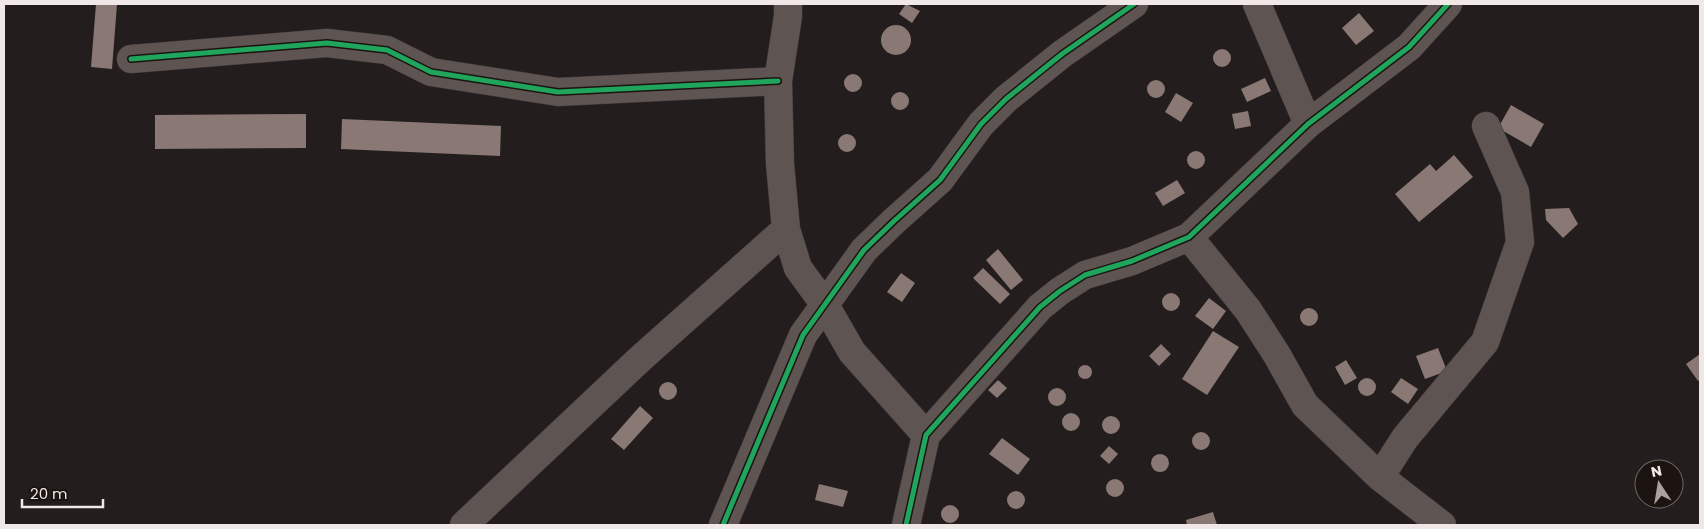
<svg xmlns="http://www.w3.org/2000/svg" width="1704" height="529" font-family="Poppins,sans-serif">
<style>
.building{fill:#897873}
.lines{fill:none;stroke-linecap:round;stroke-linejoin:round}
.street-casing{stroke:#3f3b3a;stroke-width:29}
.street{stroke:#5e5452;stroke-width:28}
.cycleway-casing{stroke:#1c1411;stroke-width:8}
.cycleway{stroke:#20a55d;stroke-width:5}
</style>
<rect width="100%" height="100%" fill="#231e1d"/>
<path class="building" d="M96,4H117L112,69L91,67Z
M906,4L920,11L912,23L899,14Z
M1359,13L1374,31L1356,45L1342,28Z
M881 40a15 15 0 1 1 30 0a15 15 0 1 1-30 0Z
M1213 58a9 9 0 1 1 18 0a9 9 0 1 1-18 0Z
M844 83a9 9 0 1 1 18 0a9 9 0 1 1-18 0Z
M1265,78L1271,91L1247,102L1241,89Z
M1147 89a9 9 0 1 1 18 0a9 9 0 1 1-18 0Z
M891 101a9 9 0 1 1 18 0a9 9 0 1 1-18 0Z
M1176,93L1193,103L1181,122L1165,112Z
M1511,105L1544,124L1531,147L1498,128Z
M1248,111L1251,126L1235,129L1232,114Z
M306,114V148L155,149V115Z
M342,119L501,126L500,156L341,149Z
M838 143a9 9 0 1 1 18 0a9 9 0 1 1-18 0Z
M1187 160a9 9 0 1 1 18 0a9 9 0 1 1-18 0Z
M1454,155L1473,177L1419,222L1395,194L1430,164L1436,171Z
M1177,180L1185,193L1163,206L1155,193Z
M1569,208L1578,224L1563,238L1546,220L1545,209Z
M998,249L1023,280L1011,290L986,260Z
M983,268L1010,294L1000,304L973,278Z
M901,273L915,283L902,302L887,292Z
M1162 302a9 9 0 1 1 18 0a9 9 0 1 1-18 0Z
M1209,298L1226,311L1213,329L1195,316Z
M1300 317a9 9 0 1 1 18 0a9 9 0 1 1-18 0Z
M1213,331L1239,347L1207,395L1182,379Z
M1161,344L1171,354L1159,366L1149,356Z
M1438,348L1447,371L1425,379L1416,356Z
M1700,354V379L1698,381L1686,364Z
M1346,360L1357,378L1345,385L1335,367Z
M1078 372a7 7 0 1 1 14 0a7 7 0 1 1-14 0Z
M1358 387a9 9 0 1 1 18 0a9 9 0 1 1-18 0Z
M1401,378L1418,389L1408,404L1391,392Z
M998,380L1007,388L997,398L988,390Z
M659 391a9 9 0 1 1 18 0a9 9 0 1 1-18 0Z
M1048 397a9 9 0 1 1 18 0a9 9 0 1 1-18 0Z
M640,406L653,418L624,450L611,439Z
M1062 422a9 9 0 1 1 18 0a9 9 0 1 1-18 0Z
M1102 425a9 9 0 1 1 18 0a9 9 0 1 1-18 0Z
M1192 441a9 9 0 1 1 18 0a9 9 0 1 1-18 0Z
M1002,438L1030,459L1018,475L989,454Z
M1109,446L1118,454L1109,464L1100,456Z
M1151 463a9 9 0 1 1 18 0a9 9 0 1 1-18 0Z
M1106 488a9 9 0 1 1 18 0a9 9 0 1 1-18 0Z
M819,484L848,491L843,507L815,500Z
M1007 500a9 9 0 1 1 18 0a9 9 0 1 1-18 0Z
M941 514a9 9 0 1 1 18 0a9 9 0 1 1-18 0Z
M1213,512L1217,525H1187L1186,520Z"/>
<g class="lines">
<defs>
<path id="street" d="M788,4V16L778,81L780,164L786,229L798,268L825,305L852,352L926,435
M1257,4L1308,124
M131,59L327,43L387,50L431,72L558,92L778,81
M1189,237L1248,310L1277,355L1305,405L1380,477L1442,525
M1380,477L1405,438L1485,342L1520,242L1515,192L1486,126
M464,525L641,358L786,229
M723,525L803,335L864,250L894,221L940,180L981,124L1006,99L1062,54L1134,4
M906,525L926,435L1040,307L1060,291L1085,275L1132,261L1189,237L1308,124L1409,47L1448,4"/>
</defs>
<use href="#street" class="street-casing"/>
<use href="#street" class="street"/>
<defs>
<path id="cycleway" d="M131,59L327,43L387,50L431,72L558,92L778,81
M723,525L803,335L864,250L894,221L940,180L981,124L1006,99L1062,54L1134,4
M906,525L926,435L1040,307L1060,291L1085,275L1132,261L1189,237L1308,124L1409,47L1448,4"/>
</defs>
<use href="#cycleway" class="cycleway-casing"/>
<use href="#cycleway" class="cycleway"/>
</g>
<rect width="1704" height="529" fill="none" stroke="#efe8e6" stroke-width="10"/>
<g transform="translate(1659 484) rotate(348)"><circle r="24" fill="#1c1411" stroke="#706966"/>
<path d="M0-4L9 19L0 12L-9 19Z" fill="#a8a1a0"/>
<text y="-8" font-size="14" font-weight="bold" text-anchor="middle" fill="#efe8e6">N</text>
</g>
<path d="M22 499v8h81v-8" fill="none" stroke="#efe8e6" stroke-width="2.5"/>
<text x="30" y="499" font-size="15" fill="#efe8e6" stroke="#1c1411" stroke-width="4" paint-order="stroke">20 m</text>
</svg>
